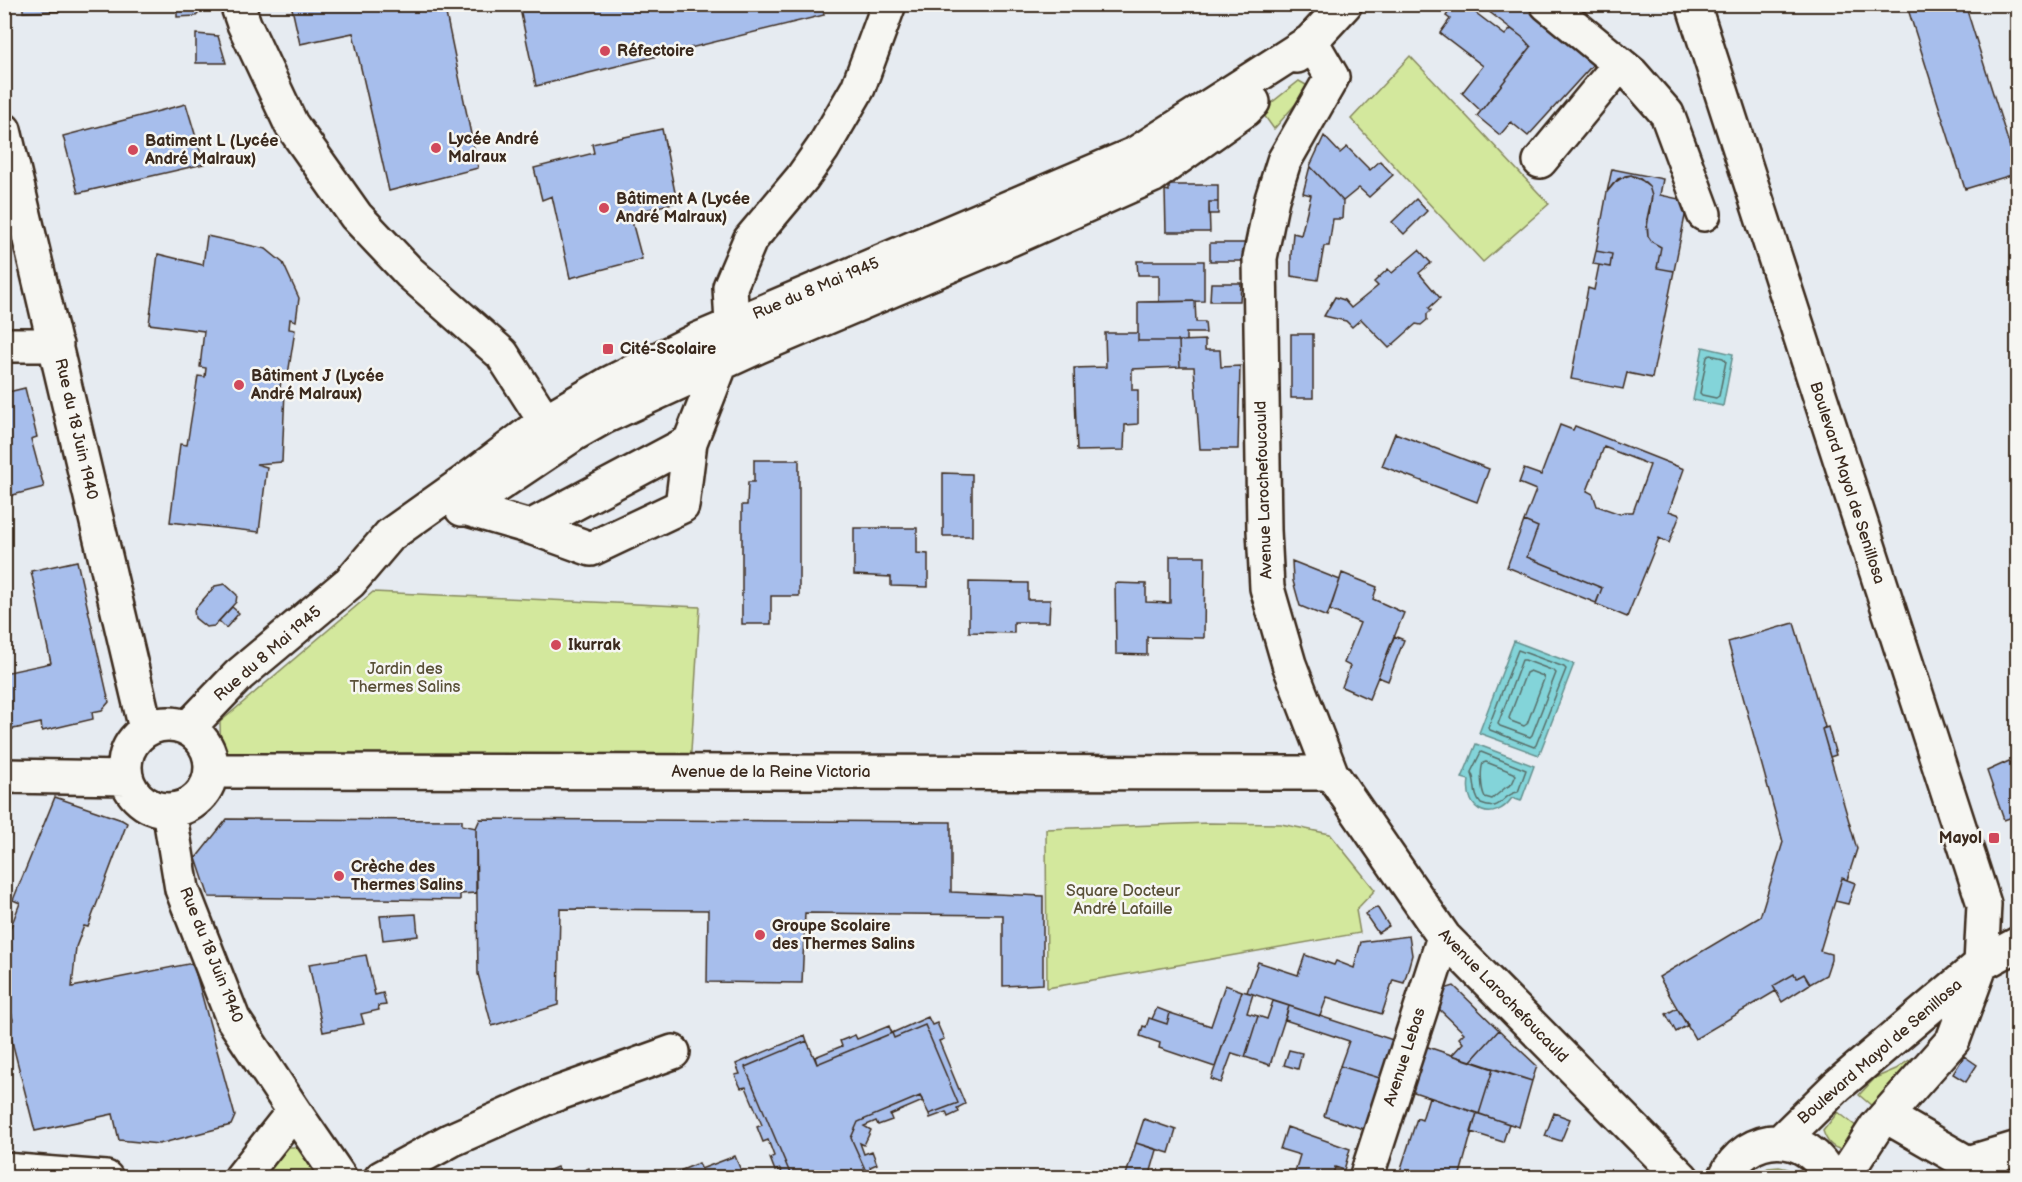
<svg xmlns="http://www.w3.org/2000/svg" width="2022" height="1182" font-family="'Balsamiq Sans',sans-serif">
<style>
.green{fill:#d3e89d;stroke:#87895e;stroke-width:1.5}
.water{fill:#83d4d9;stroke:#66908e;stroke-width:1.5}
.lines{fill:none;stroke-linecap:round;stroke-linejoin:round}
.shore{stroke:#586e69;stroke-width:1.5}
.building{fill:#a7beec;stroke:#3b2a1e;stroke-width:1.5;fill-rule:evenodd}
.minor-casing{stroke:#3b2a1e;stroke-width:38}
.major-casing{stroke:#3b2a1e;stroke-width:38}
.minor{stroke:#f6f6f2;stroke-width:33}
.major{stroke:#f6f6f2;stroke-width:33}
.poi-dot{fill:#d1495b;stroke:#f6f6f2;stroke-width:2}
.labels{text-anchor:middle;dominant-baseline:central;stroke-width:5;stroke-linejoin:round;paint-order:stroke}
.poi-label{font-size:16px;font-weight:bold;fill:#3b2a1e;stroke:#f6f6f2;text-anchor:start}
.street-label{font-size:16px;fill:#3b2a1e;stroke:#f6f6f2}
.park-label{font-size:16px;fill:#595037;stroke:#f6f6f2}
</style>
<rect width="100%" height="100%" fill="#e6ebf1"/>
<filter id="ink" filterUnits="userSpaceOnUse"><feTurbulence type="fractalNoise" baseFrequency=".0167" numOctaves="2"/><feDisplacementMap in="SourceGraphic" scale="12" xChannelSelector="R" yChannelSelector="G"/><feConvolveMatrix kernelMatrix="1 2 1 2 8 2 1 2 1" color-interpolation-filters="sRGB"/></filter>
<g filter="url(#ink)">
<path class="green" d="M1410,56L1549,204L1483,262L1351,119Z
M1299,81L1306,85L1305,93L1274,129L1261,111Z
M373,592L700,607L690,767L221,759L220,722Z
M1208,823L1281,824L1330,834L1375,890L1356,910L1360,933L1047,988L1046,829Z
M1937,1038L1879,1112L1859,1095L1875,1078L1896,1069L1918,1054Z
M1838,1112L1862,1131L1842,1150C1831,1147 1827,1142 1823,1131Z
M283,1147H295L300,1149L326,1178H257Z
M1779,1167L1788,1169L1800,1177H1754L1768,1168Z"/>
<path class="water" d="M1703,347L1733,354L1723,406L1693,400Z
M1514,641L1574,664L1539,755L1479,733Z
M1476,744L1534,766L1521,801L1512,798C1494,824 1464,812 1469,780L1462,778Z"/>
<g class="lines">
<path class="shore" d="M1710,355L1723,358L1726,361L1719,396L1716,398L1702,395L1700,393L1707,357Z
M1518,650L1564,667L1566,669L1536,745L1534,747L1490,730L1488,728Z
M1522,660H1525L1554,671L1556,673L1532,735L1530,737L1500,726L1498,724Z
M1530,671L1543,676L1544,679L1527,724L1524,726L1511,721L1509,718L1526,673Z
M1481,752L1526,770L1518,792C1501,794 1502,813 1481,804C1472,794 1477,782 1471,772Z
M1486,762L1514,773L1516,775L1512,784L1505,788L1492,799L1485,797C1481,790 1480,771 1483,763Z"/>
</g>
<path class="building" d="M23,4H68V11L23,12Z
M68,4H104V10L68,11Z
M104,4H142V8L104,10Z
M142,4H195L198,14L196,16L177,17V7L142,8Z
M291,4H444L478,168L389,191L353,33L300,44Z
M519,4H822L824,15L536,86Z
M1454,4H1464L1505,35L1511,29L1522,37L1531,47L1481,111L1462,93L1483,66L1440,33L1450,19L1446,16Z
M1479,4H1524L1597,60L1528,136L1511,122L1500,135L1477,116L1531,47L1522,37Z
M1913,4H1965L2018,173L1965,189L1907,6Z
M196,34L218,36L226,63H196Z
M186,104L204,164L78,193L63,136Z
M662,129L677,202L630,214L642,259L570,278L552,196L542,200L534,168L594,153L592,144Z
M1324,136L1340,153L1347,147L1370,170L1380,161L1393,175L1369,197L1359,188L1343,201L1310,166Z
M1310,166L1343,201L1342,219H1333L1329,246H1324L1318,280L1291,276V255L1293,233L1301,235L1311,195L1303,193Z
M1612,169L1663,179L1660,195L1688,201L1674,271L1657,268L1661,247L1652,242L1648,236L1647,219L1652,196L1649,186L1639,178L1631,175L1625,176L1613,184L1607,192Z
M1631,175L1645,182L1649,186L1652,196L1647,227L1648,236L1652,242L1661,247L1657,268L1674,271L1652,378L1627,373L1623,389L1571,379L1588,288L1594,290L1599,265L1610,267L1612,254L1596,251L1607,192L1618,179Z
M1169,185H1218V202H1209L1210,232H1166L1165,190L1169,191Z
M1416,199L1427,211L1404,234L1392,222Z
M1209,202H1218V214H1209Z
M207,236L266,249L283,263L299,298L296,321L290,319L289,329L295,330L287,381L281,379L280,389L285,390L282,462L256,464L267,467L259,532L170,522L180,444L187,445L198,376L205,377L206,368L200,367L204,331L149,324L158,254L203,265Z
M1210,243H1246L1244,261H1210Z
M1419,250L1431,263L1419,273L1440,298L1429,308L1431,310L1427,314V320L1421,325L1416,324L1389,348L1361,319L1352,327L1346,321L1324,316L1335,297L1344,300L1351,308L1378,286L1374,282L1388,269L1392,273Z
M1596,251L1612,254L1610,267L1593,264Z
M1137,261H1204V301L1159,302V275H1138Z
M1211,283H1241L1240,301H1210Z
M1195,301L1196,322H1205L1206,333H1186V341H1138V302Z
M1105,333H1138V341H1179L1180,367L1132,369V390H1138V424L1125,425L1124,450L1077,451L1074,368L1106,367Z
M1291,334H1313V398H1291Z
M1205,340V350H1220L1221,367L1240,366L1238,449H1200L1194,367H1180L1179,341Z
M25,388L37,437L31,439L44,487L5,497L4,393Z
M1560,425L1573,430L1575,426L1684,469L1669,511L1680,515L1669,543L1659,538L1627,617L1596,604L1602,588L1527,557L1538,527L1524,521L1536,490L1519,483L1524,469L1541,475ZM1604,447L1650,465L1633,512H1624L1620,514L1597,506L1593,494L1587,491Z
M1395,433L1489,469L1477,502L1382,466Z
M754,460H799V596H771V624H742V505H747L748,482H754Z
M943,473L972,474V536H943Z
M1524,521L1538,527L1527,557L1602,588L1596,603L1507,567Z
M854,528H917V553L928,554V587L891,586V577L854,575Z
M1170,556H1205L1204,638L1147,637V655L1116,654L1115,583L1146,584V602L1170,603Z
M77,561L109,702L102,710L92,712L93,719L42,731L41,723L4,731V673L51,663L31,571Z
M1292,561L1340,580L1327,617L1300,606L1293,581Z
M1342,573L1377,587L1373,599L1404,613L1369,699L1342,687L1350,666L1344,663L1360,623L1330,610Z
M969,582L1028,583V600H1050L1049,622H1014V633L969,632Z
M225,584L237,595L236,602L214,626L206,627L195,618L194,610L215,586Z
M232,607L239,613L226,628L219,621Z
M1794,623L1825,727L1822,729L1857,849L1847,880L1842,878L1820,951L1831,954V960L1826,975L1810,984L1804,974L1797,978L1794,974L1773,986L1776,991L1695,1039L1659,977L1760,917L1783,842L1728,642Z
M1394,636L1404,640L1388,681L1378,677Z
M1828,727L1836,755L1830,757L1822,729Z
M2018,757V815L2004,820L1987,771Z
M55,797L122,820L127,823L88,927L84,926L76,947L72,987L193,963L235,1116L231,1125L159,1144L119,1140L113,1114L35,1131L7,1022L13,1020L7,996H4V929H10L20,903L13,900Z
M227,819L462,820V825L476,828V893L460,894V900L209,897L196,858Z
M480,819L951,822V892L1043,896V984L1003,986V915L805,913L802,983L707,982L708,910L560,909L558,1005L492,1026L478,974L476,828Z
M1842,878L1855,883L1848,904L1835,901Z
M1377,907L1389,926L1378,933L1365,914Z
M416,914L418,936L383,940L380,916Z
M1409,936L1412,955L1404,983L1393,980L1382,1014L1327,997L1320,1016L1247,992L1258,962L1298,975L1305,955L1334,965L1336,961L1354,968L1361,942Z
M366,955L375,995L383,993L386,1005L378,1006L379,1010L361,1014L364,1024L323,1032L309,964Z
M1794,974L1797,978L1804,974L1810,984L1782,1002L1773,986Z
M1225,985L1242,991L1215,1067L1159,1048L1160,1043L1140,1036L1143,1026L1146,1027L1149,1018L1167,1024L1170,1013L1211,1026Z
M1454,986L1499,1030L1471,1061L1452,1055L1463,1043L1459,1038L1464,1033L1438,1008L1444,989Z
M1242,991L1253,994L1247,1013L1258,1016L1245,1057L1232,1053L1221,1083L1211,1079Z
M1273,1001L1289,1006L1270,1065L1245,1057L1258,1016L1267,1019Z
M1289,1006L1396,1041L1383,1079L1340,1066L1349,1041L1285,1020Z
M1157,1008L1170,1013L1167,1024L1152,1019Z
M1677,1008L1688,1025L1676,1032L1666,1014Z
M928,1017L932,1025L937,1023L944,1039L939,1041L965,1104L957,1108L959,1112L948,1117L946,1112L930,1118L929,1114L958,1103L925,1025L894,1038L892,1033Z
M925,1025L958,1103L929,1114L920,1096L858,1122L851,1138L869,1178H792L745,1067L807,1041L817,1064L892,1033L894,1038Z
M889,1026L892,1033L817,1064L815,1057L842,1046L840,1041L855,1035L857,1039Z
M1499,1030L1537,1066L1532,1081L1471,1061Z
M805,1035L807,1041L745,1067L792,1178H784L780,1169L775,1171L770,1158L774,1156L768,1140L763,1142L757,1127L762,1125L746,1087L741,1088L735,1075L740,1074L736,1064Z
M1425,1046L1493,1069L1479,1114L1411,1091Z
M1289,1050L1302,1053L1298,1069L1284,1065Z
M1964,1056L1977,1065L1966,1082L1953,1074Z
M1340,1066L1383,1079L1366,1130L1324,1116Z
M1493,1069L1532,1081L1519,1127L1479,1114Z
M920,1096L923,1101L890,1115L892,1120L878,1125L876,1121L864,1126L871,1130L864,1145L860,1143L864,1154L872,1151L877,1164L870,1167L874,1178H869L851,1138L858,1122Z
M1429,1097L1477,1113L1459,1178H1398L1417,1118L1422,1120Z
M1477,1113L1509,1124L1503,1142L1471,1132Z
M1554,1113L1570,1119L1561,1141L1545,1136Z
M1144,1119L1176,1130L1169,1153L1136,1143Z
M1287,1127L1350,1149L1344,1170L1335,1167L1332,1178H1293L1300,1155L1280,1149Z
M1136,1143L1157,1150L1149,1178H1125Z
M735,1156L744,1178H705L701,1169Z
M699,1163L705,1178H673L672,1174Z
M557,1167L562,1178H531Z
M589,1168L592,1178H566L575,1174Z"/>
<g class="lines">
<defs>
<path id="minor" d="M237,4L244,24L291,124L356,216L409,272L502,354L545,421
M1547,4L1632,74L1667,114L1704,214
M1693,4L1984,904L1981,964L1953,1040L1876,1127L1843,1178
M1311,41L1332,77L1284,161L1272,199L1260,258L1264,530L1267,588L1289,664L1331,773L1444,937L1682,1178
M1297,56L1345,4
M4,130L146,729
M1540,161L1620,64
M732,324L730,287L750,240L802,178L823,148L858,88L889,4
M4,345H56
M464,508L530,527L591,549L682,506L690,442L721,363
M462,509L574,434L604,417L759,346L979,253L1152,176L1245,110L1253,102
M530,527L690,442
M125 767a43 43 0 1 1 86 0a43 43 0 1 1-86 0Z
M188,728L239,675L350,582L390,535L466,481L545,421L610,383L697,340L1135,154L1311,41
M212,771L1331,773
M4,776L126,778
M169,810L182,889L233,1019L294,1111L340,1178
M1886,1116L1994,1178
M1781,1141L1837,1086L1981,964L2018,944
M1968,1163L2018,1148
M241,1178L294,1111
M381,1178L451,1140L548,1097L673,1052
M1366,1178L1444,937
M1725,1178C1747,1130 1808,1129 1830,1178"/>
<path id="major" d="M4,1170L106,1178"/>
</defs>
<use href="#minor" class="minor-casing"/>
<use href="#major" class="major-casing"/>
<use href="#minor" class="minor"/>
<use href="#major" class="major"/>
</g>
</g>
<g class="poi-dot">
<circle cx="605" cy="51" r="6"/>
<circle cx="436" cy="148" r="6"/>
<circle cx="133" cy="150" r="6"/>
<circle cx="604" cy="208" r="6"/>
<rect x="602" y="343" width="12" height="12" rx="3"/>
<circle cx="239" cy="385" r="6"/>
<circle cx="556" cy="645" r="6"/>
<rect x="1988" y="832" width="12" height="12" rx="3"/>
<circle cx="339" cy="876" r="6"/>
<circle cx="760" cy="935" r="6"/>
</g>
<g class="labels">
<g class="poi-label">
<text x="617" y="51">Réfectoire</text>
<text x="448" y="139">Lycée André<tspan x="448" dy="18">Malraux</tspan></text>
<text x="145" y="141">Batiment L (Lycée<tspan x="145" dy="18">André Malraux)</tspan></text>
<text x="616" y="199">Bâtiment A (Lycée<tspan x="616" dy="18">André Malraux)</tspan></text>
<text x="620" y="349">Cité-Scolaire</text>
<text x="251" y="376">Bâtiment J (Lycée<tspan x="251" dy="18">André Malraux)</tspan></text>
<text x="568" y="645">Ikurrak</text>
<text x="1982" y="838" text-anchor="end">Mayol</text>
<text x="351" y="867">Crèche des<tspan x="351" dy="18">Thermes Salins</tspan></text>
<text x="772" y="926">Groupe Scolaire<tspan x="772" dy="18">des Thermes Salins</tspan></text>
</g>
<g class="street-label">
<text transform="translate(816 289) rotate(-23)">Rue du 8 Mai 1945</text>
<text transform="translate(76 429) rotate(77)">Rue du 18 Juin 1940</text>
<text transform="translate(1847 483) rotate(72)">Boulevard Mayol de Senillosa</text>
<text transform="translate(1264 490) rotate(-92)">Avenue Larochefoucauld</text>
<text transform="translate(268 654) rotate(-41)">Rue du 8 Mai 1945</text>
<text x="771" y="772">Avenue de la Reine Victoria</text>
<text transform="translate(211 955) rotate(68)">Rue du 18 Juin 1940</text>
<text transform="translate(1503 996) rotate(46)">Avenue Larochefoucauld</text>
<text transform="translate(1880 1052) rotate(-41)">Boulevard Mayol de Senillosa</text>
<text transform="translate(1405 1057) rotate(-72)">Avenue Lebas</text>
</g>
<g class="park-label">
<text x="405" y="669">Jardin des<tspan x="405" dy="18">Thermes Salins</tspan></text>
<text x="1123" y="891">Square Docteur<tspan x="1123" dy="18">André Lafaille</tspan></text>
</g>
</g>
<rect width="2022" height="1182" fill="none" stroke="#f6f6f2" stroke-width="24"/>
<rect x="12" y="12" width="1998" height="1158" fill="none" stroke="#3b2a1e" stroke-width="2" filter="url(#ink)"/>
</svg>
